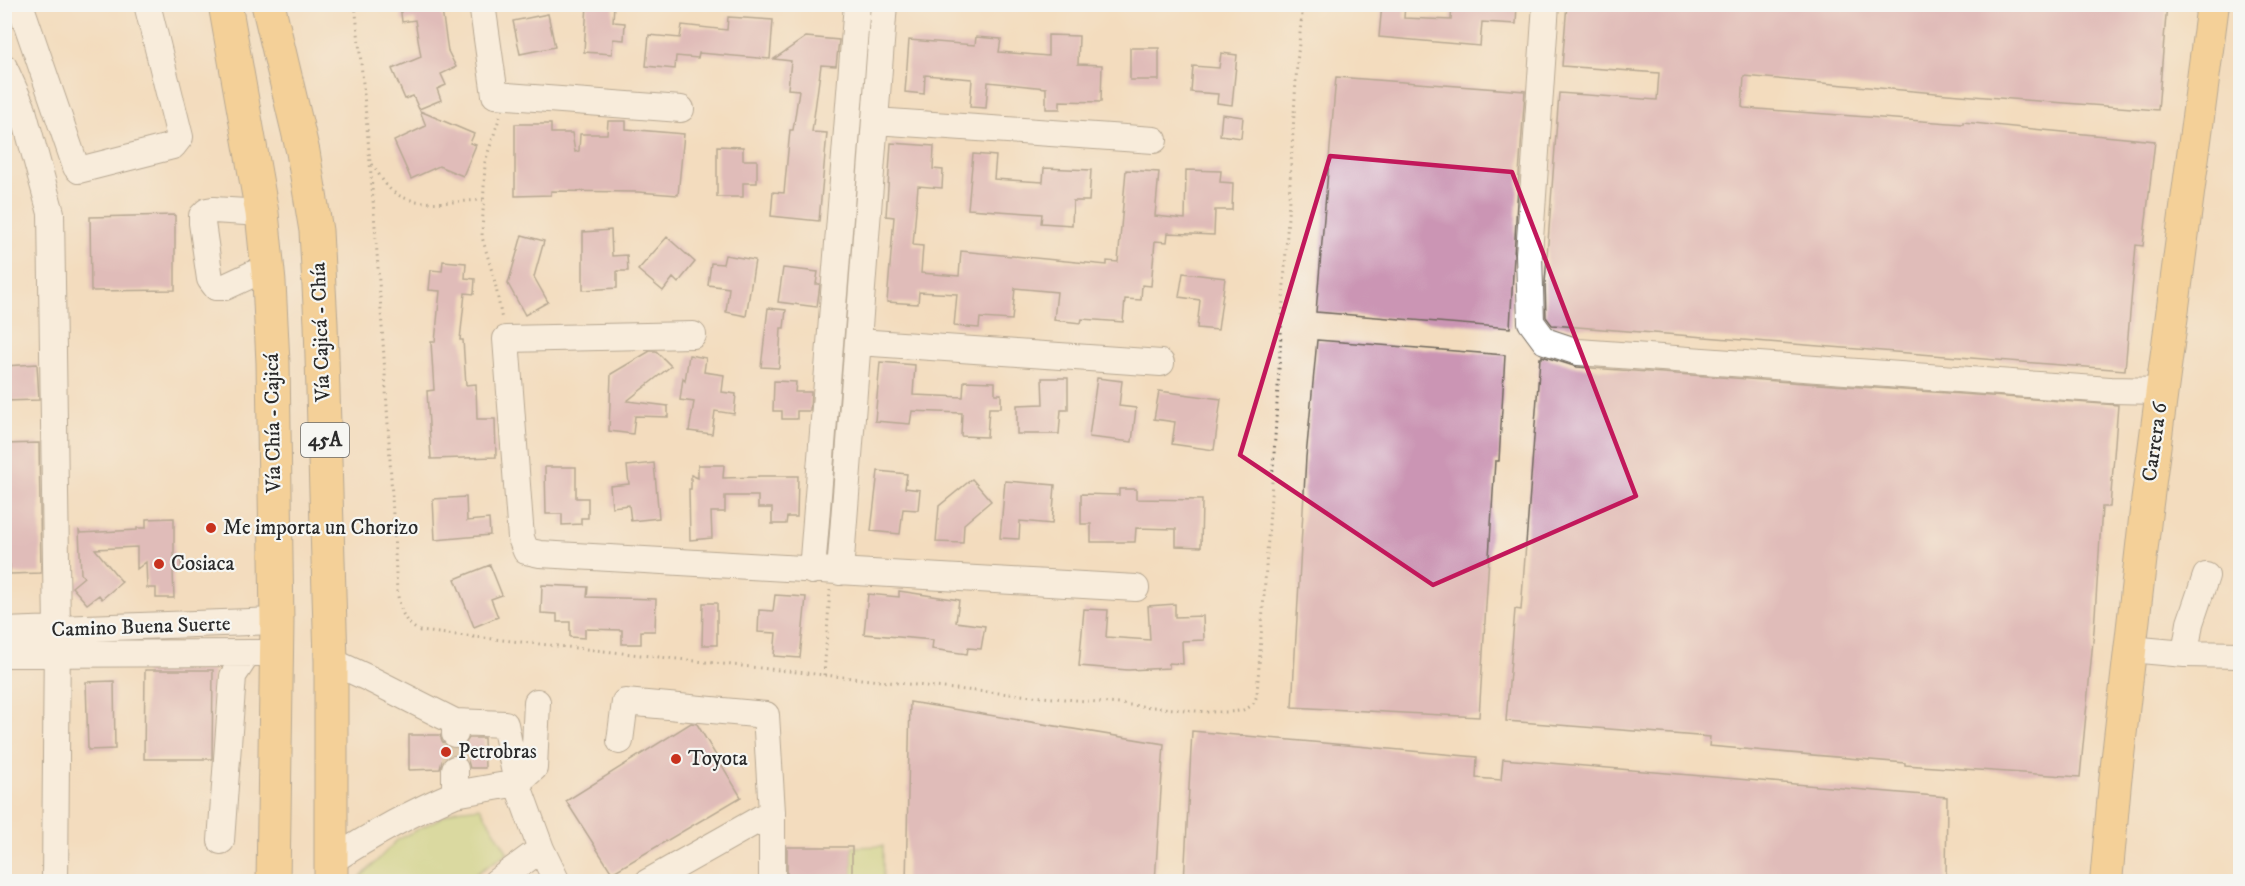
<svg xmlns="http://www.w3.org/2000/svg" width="2245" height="886" font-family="'IM FELL DW Pica',serif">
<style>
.green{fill:#bcd67c;stroke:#748054;stroke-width:1.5}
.building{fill:#cb95b4}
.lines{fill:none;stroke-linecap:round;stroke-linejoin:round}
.minor-tunnel{stroke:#cbb9a1;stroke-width:26;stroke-dasharray:26 13;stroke-linecap:butt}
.minor-casing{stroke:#71695e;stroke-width:28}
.major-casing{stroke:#71695e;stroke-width:34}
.highway-casing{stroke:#71695e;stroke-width:35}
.path{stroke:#71695e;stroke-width:3;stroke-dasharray:1.5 4.5;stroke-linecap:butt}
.minor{stroke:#fff;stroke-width:26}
.major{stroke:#f5c16b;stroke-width:32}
.highway{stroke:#f5c16b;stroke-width:33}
.marked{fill:none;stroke:#c2185b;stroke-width:4.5;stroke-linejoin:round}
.poi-dot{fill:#c8321e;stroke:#f6f6f2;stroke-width:2}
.labels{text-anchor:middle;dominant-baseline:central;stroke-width:4.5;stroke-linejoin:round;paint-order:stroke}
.shield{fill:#f6f6f2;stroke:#686867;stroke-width:1.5}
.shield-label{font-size:20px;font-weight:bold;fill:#2b2b2b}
.street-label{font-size:21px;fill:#2b2b2b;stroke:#f6f6f2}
.poi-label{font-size:21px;fill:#2b2b2b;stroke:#f6f6f2;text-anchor:start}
</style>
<rect width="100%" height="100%" fill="#f6f6f2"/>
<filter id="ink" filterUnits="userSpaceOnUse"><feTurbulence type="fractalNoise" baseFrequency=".0167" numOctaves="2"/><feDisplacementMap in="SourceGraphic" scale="12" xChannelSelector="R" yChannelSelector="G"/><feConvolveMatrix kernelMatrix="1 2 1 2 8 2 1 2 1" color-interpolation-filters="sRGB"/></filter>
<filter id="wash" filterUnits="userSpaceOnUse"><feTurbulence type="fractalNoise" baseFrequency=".008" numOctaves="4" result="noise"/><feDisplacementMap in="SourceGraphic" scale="24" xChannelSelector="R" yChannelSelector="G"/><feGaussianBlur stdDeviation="1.35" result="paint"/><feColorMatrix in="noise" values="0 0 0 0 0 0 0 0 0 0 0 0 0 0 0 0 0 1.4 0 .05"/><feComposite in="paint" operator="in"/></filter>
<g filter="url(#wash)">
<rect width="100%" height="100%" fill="#f3dcbe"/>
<path class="green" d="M480,807L508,853L465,881H359V879L397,840L456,810Z
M883,846V881H852V847Z"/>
<g id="blocks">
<path class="building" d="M400,4H441L448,51L456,67L441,74L446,85L437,89L441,100L419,109L413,96L405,99L392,69L421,57L415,20L402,22Z
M587,4H614L613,22L625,23L624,40L613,39L612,54L584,52Z
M1382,4H1405L1404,18L1451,20L1452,4H1517L1516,24L1482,22L1480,46L1379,37Z
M1567,4H2167L2158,110L1947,94L1744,76L1742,107L1744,108L1963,124V122L2155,141L2143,246L2136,245L2125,370L1552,325L1546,317L1545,283L1559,93L1657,100L1659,73L1562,66Z
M548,14L555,47L520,54L513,21Z
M728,17L773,20L770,59L699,53L698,58L676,56L675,69L646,66L649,35L680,38L682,25L727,30Z
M1048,35L1079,36L1078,64L1102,65L1101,102L1060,101V109H1046V88L988,82L986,108L970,107L972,79L925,75L924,94L905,92L909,40L975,45L976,37L1001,39L999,52L1048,56Z
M806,37L839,40L836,66L821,65L812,132L827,133L819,221L771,216L773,192L784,193L790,130H793L799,90L788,89L791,61L774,59Z
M1130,48H1159V80H1130Z
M1221,53L1237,55L1232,105L1217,103L1218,94L1191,92L1193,66L1219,68Z
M1336,77L1525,91L1517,202L1510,328L1316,312Z
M420,111L474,134L470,143L476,145L463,176L439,166L411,179L394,141L426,126Z
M1222,114L1243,117L1241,138L1220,135Z
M608,121H626V129L684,134L678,195L638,192L551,191V195L515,196V124H551V133H572L575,152L579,151L580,134H607Z
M891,143L934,146L933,169L943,170L942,188L918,186L913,245L923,246L921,273L959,276L961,251L1107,265V261L1118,262L1126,170L1159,172L1155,216L1185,219L1186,170L1221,171L1220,182L1233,183L1232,210H1215L1214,235L1168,233L1167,242L1155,241L1151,286L1142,285L1141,300L1125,299L1123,322L1082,319L1081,323L1054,320L1057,292L1015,288L1012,320L980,318L979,328L954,326L957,294L919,292L918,304L887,302L894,217L886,216Z
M717,146L743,147V160H757V183H743V197H717Z
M973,154L996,156L994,179L1043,182L1044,168L1091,170L1089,201H1073L1072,225L1041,223L1042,214L968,209Z
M175,215V290L91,291L90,217Z
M611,230L612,256L627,255L628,271H617V288L583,290V232Z
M522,235L544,241L534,277L548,302L525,315L508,284Z
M667,237L695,262L678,283L673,278L663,291L638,270Z
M725,255L755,260L746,316L726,312L729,288L708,285L711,263L723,264Z
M443,261L466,263L465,278L475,279L474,294L465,293L460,340H463L466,385L476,384L477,419H495L496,457L431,459L427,391L434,390L431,342H435L440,291L429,290L431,270L442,271Z
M783,268L818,272L816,284H820L817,307L778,302Z
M1183,273L1225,278L1218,330L1197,328L1200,300L1179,297Z
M768,308L786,310L784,328H781L779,368L761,367Z
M1317,340L1505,355L1499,461H1495L1479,717L1292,707L1306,457Z
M650,351H656L671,366L627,401L668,406V417L635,416L633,434L609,431L611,374Z
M689,355L706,358L704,372L724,375L722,392L736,394L734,414L715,411L712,434L689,431L694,402L680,400L683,378L685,381Z
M1542,356L1577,367L2118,405L2110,507H2102L2094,630L2080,777L1905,765V763L1709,746L1710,737L1506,721L1515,609L1521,610L1540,358H1542Z
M880,362L915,365L913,395L963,397L964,381L995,382V394H1001V408H989L987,437L961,436L962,413L912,411L910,424L875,421Z
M37,364L39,400L4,401V366Z
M1042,378H1068V410H1061L1059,434H1017V405L1043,404Z
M1097,378L1122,381L1119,406L1136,408L1132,442L1089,437Z
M774,381L796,382L795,392H811L810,411H797V419H782V411H773Z
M1159,391L1221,399L1214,450L1172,444L1175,422L1154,419Z
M39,443L41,573L10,574V565L4,566V444Z
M654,463L659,518L631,521L629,505L612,507L610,486L629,484L627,466Z
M698,465H724L723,478L758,477V476H798L797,517H787L786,524H772V508H758V496H725V512H711L712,538L690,540L689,489H691V475L698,478Z
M545,467H576V498H588V518H581V524L562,525V514H546Z
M878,471L907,474L905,488L920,490L918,510L903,509L900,534L871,531Z
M972,479L991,501L964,524L963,543L936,542L939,506Z
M1005,481L1055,485L1052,524L1020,521L1019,539L1000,538Z
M1119,489H1136V499L1202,500L1201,547L1176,546V529L1136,528L1135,542H1091V524H1081V494L1119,495Z
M466,497L467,521L489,519L490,535L435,540L433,499Z
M174,518V557H181V571H173L174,598H156V588H147L146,562L137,569V547L95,549L122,582L102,599L99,595L87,604L72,587L84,577L81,574L79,531L81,533L137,530V528H146V519Z
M490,565L502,595L491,599L498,617L474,627L455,579Z
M542,585L588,587L587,597L656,599L655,631H641V644H622V630L585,629V638L570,637V622H557V614L541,613Z
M899,591L959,600L956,622L985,626L981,649L968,648L967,654L932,649L933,640L864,634L868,594L899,597Z
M775,595L806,597L800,658L774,656L776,633L758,632L759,610L773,611Z
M703,603H717V645H702Z
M1175,604V617L1203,616L1204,640L1182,641L1183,664L1169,663V668L1128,670L1079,666L1084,609L1108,610L1106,637L1150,640L1148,606Z
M145,670H213L212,759H144Z
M114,681L115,749L88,750L86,682Z
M910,702L1164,744L1155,882H906Z
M691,723L697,724L741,797L612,873L566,801Z
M1192,731L1477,757L1476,778L1501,780L1503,759L1947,797L1946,882H1184Z
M409,735H440L442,741L447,747L454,749L463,747L469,738H484L485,768H470L468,761L463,756L454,754L447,756L442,761L440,769L409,770Z
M787,847H852V882H787Z"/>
</g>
</g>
<g filter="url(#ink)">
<use href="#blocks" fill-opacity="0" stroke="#71695e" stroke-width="1.5"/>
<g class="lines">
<path class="minor-tunnel" d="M455,769V734"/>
<defs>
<path id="minor" d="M20,4L76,167L79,170L173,146L180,137L147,4
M482,4L495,95L681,109
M1546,4L1529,254L1531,322L1545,341L1578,352L2110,390L2162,391
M4,67L22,107L51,213L57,631L55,882
M875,121L1154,140
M262,213L213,210L207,211L202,216V223L210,279L216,287H225L268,267
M693,335L506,339L521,538L526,551L540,554L1136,588
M858,342L1161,363
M812,571L857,4
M840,572L884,4
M4,631L277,621
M2130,649L2185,654L2240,655
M4,654L277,653
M2185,654L2190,623L2206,576
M331,661L370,679L455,722V734
M455,722L505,724L517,783L534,768L537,702
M620,741L625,702L766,715L772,812V882
M455,794L517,783L541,849L557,882
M221,841L233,676L248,653
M330,862C371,835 410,813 455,794V769
M496,882L541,849
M648,882L772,812"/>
<path id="major" d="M2106,882L2115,782L2146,511L2213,4"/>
<path id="highway" d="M225,4L262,213L269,282L273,363L277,621L273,882
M268,4L303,152L316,231L321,324L331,661V882"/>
</defs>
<use href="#minor" class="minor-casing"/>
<use href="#major" class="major-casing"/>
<use href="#highway" class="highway-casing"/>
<path class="path" d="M355,4C376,200 387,396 397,592C401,610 403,623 420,631L944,688L1207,712C1225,711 1253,717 1257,694L1274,454L1297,63L1303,4
M500,116L485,162L482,237L495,282L502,320
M372,164C377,171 382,180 388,187C408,210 455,201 483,200
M824,675L830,590"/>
<use href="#minor" class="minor"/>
<use href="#major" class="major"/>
<use href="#highway" class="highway"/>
</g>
</g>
<path d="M0 0H2245V886H0ZM1330,156L1512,172L1636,496L1433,585L1240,455Z" fill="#f3dcbe" fill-opacity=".55" fill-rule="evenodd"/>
<path class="marked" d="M1330,156L1512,172L1636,496L1433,585L1240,455Z"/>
<g class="poi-dot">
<circle cx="211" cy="528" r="6"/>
<circle cx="159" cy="564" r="6"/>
<circle cx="446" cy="752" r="6"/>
<circle cx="676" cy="759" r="6"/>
</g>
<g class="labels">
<rect class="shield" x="301" y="423" width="48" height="34" rx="4.5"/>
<g class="shield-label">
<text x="325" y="440">45A</text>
</g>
<g class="street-label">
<text transform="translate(321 332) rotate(-92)">Vía Cajicá - Chía</text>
<text transform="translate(273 423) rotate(-91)">Vía Chía - Cajicá</text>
<text transform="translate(2155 442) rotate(-82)">Carrera 6</text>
<text transform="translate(141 627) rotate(-2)">Camino Buena Suerte</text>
</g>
<g class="poi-label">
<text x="223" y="528">Me importa un Chorizo</text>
<text x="171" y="564">Cosiaca</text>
<text x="458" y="752">Petrobras</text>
<text x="688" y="759">Toyota</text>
</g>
</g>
<rect width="2245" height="886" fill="none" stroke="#f6f6f2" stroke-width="24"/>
</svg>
